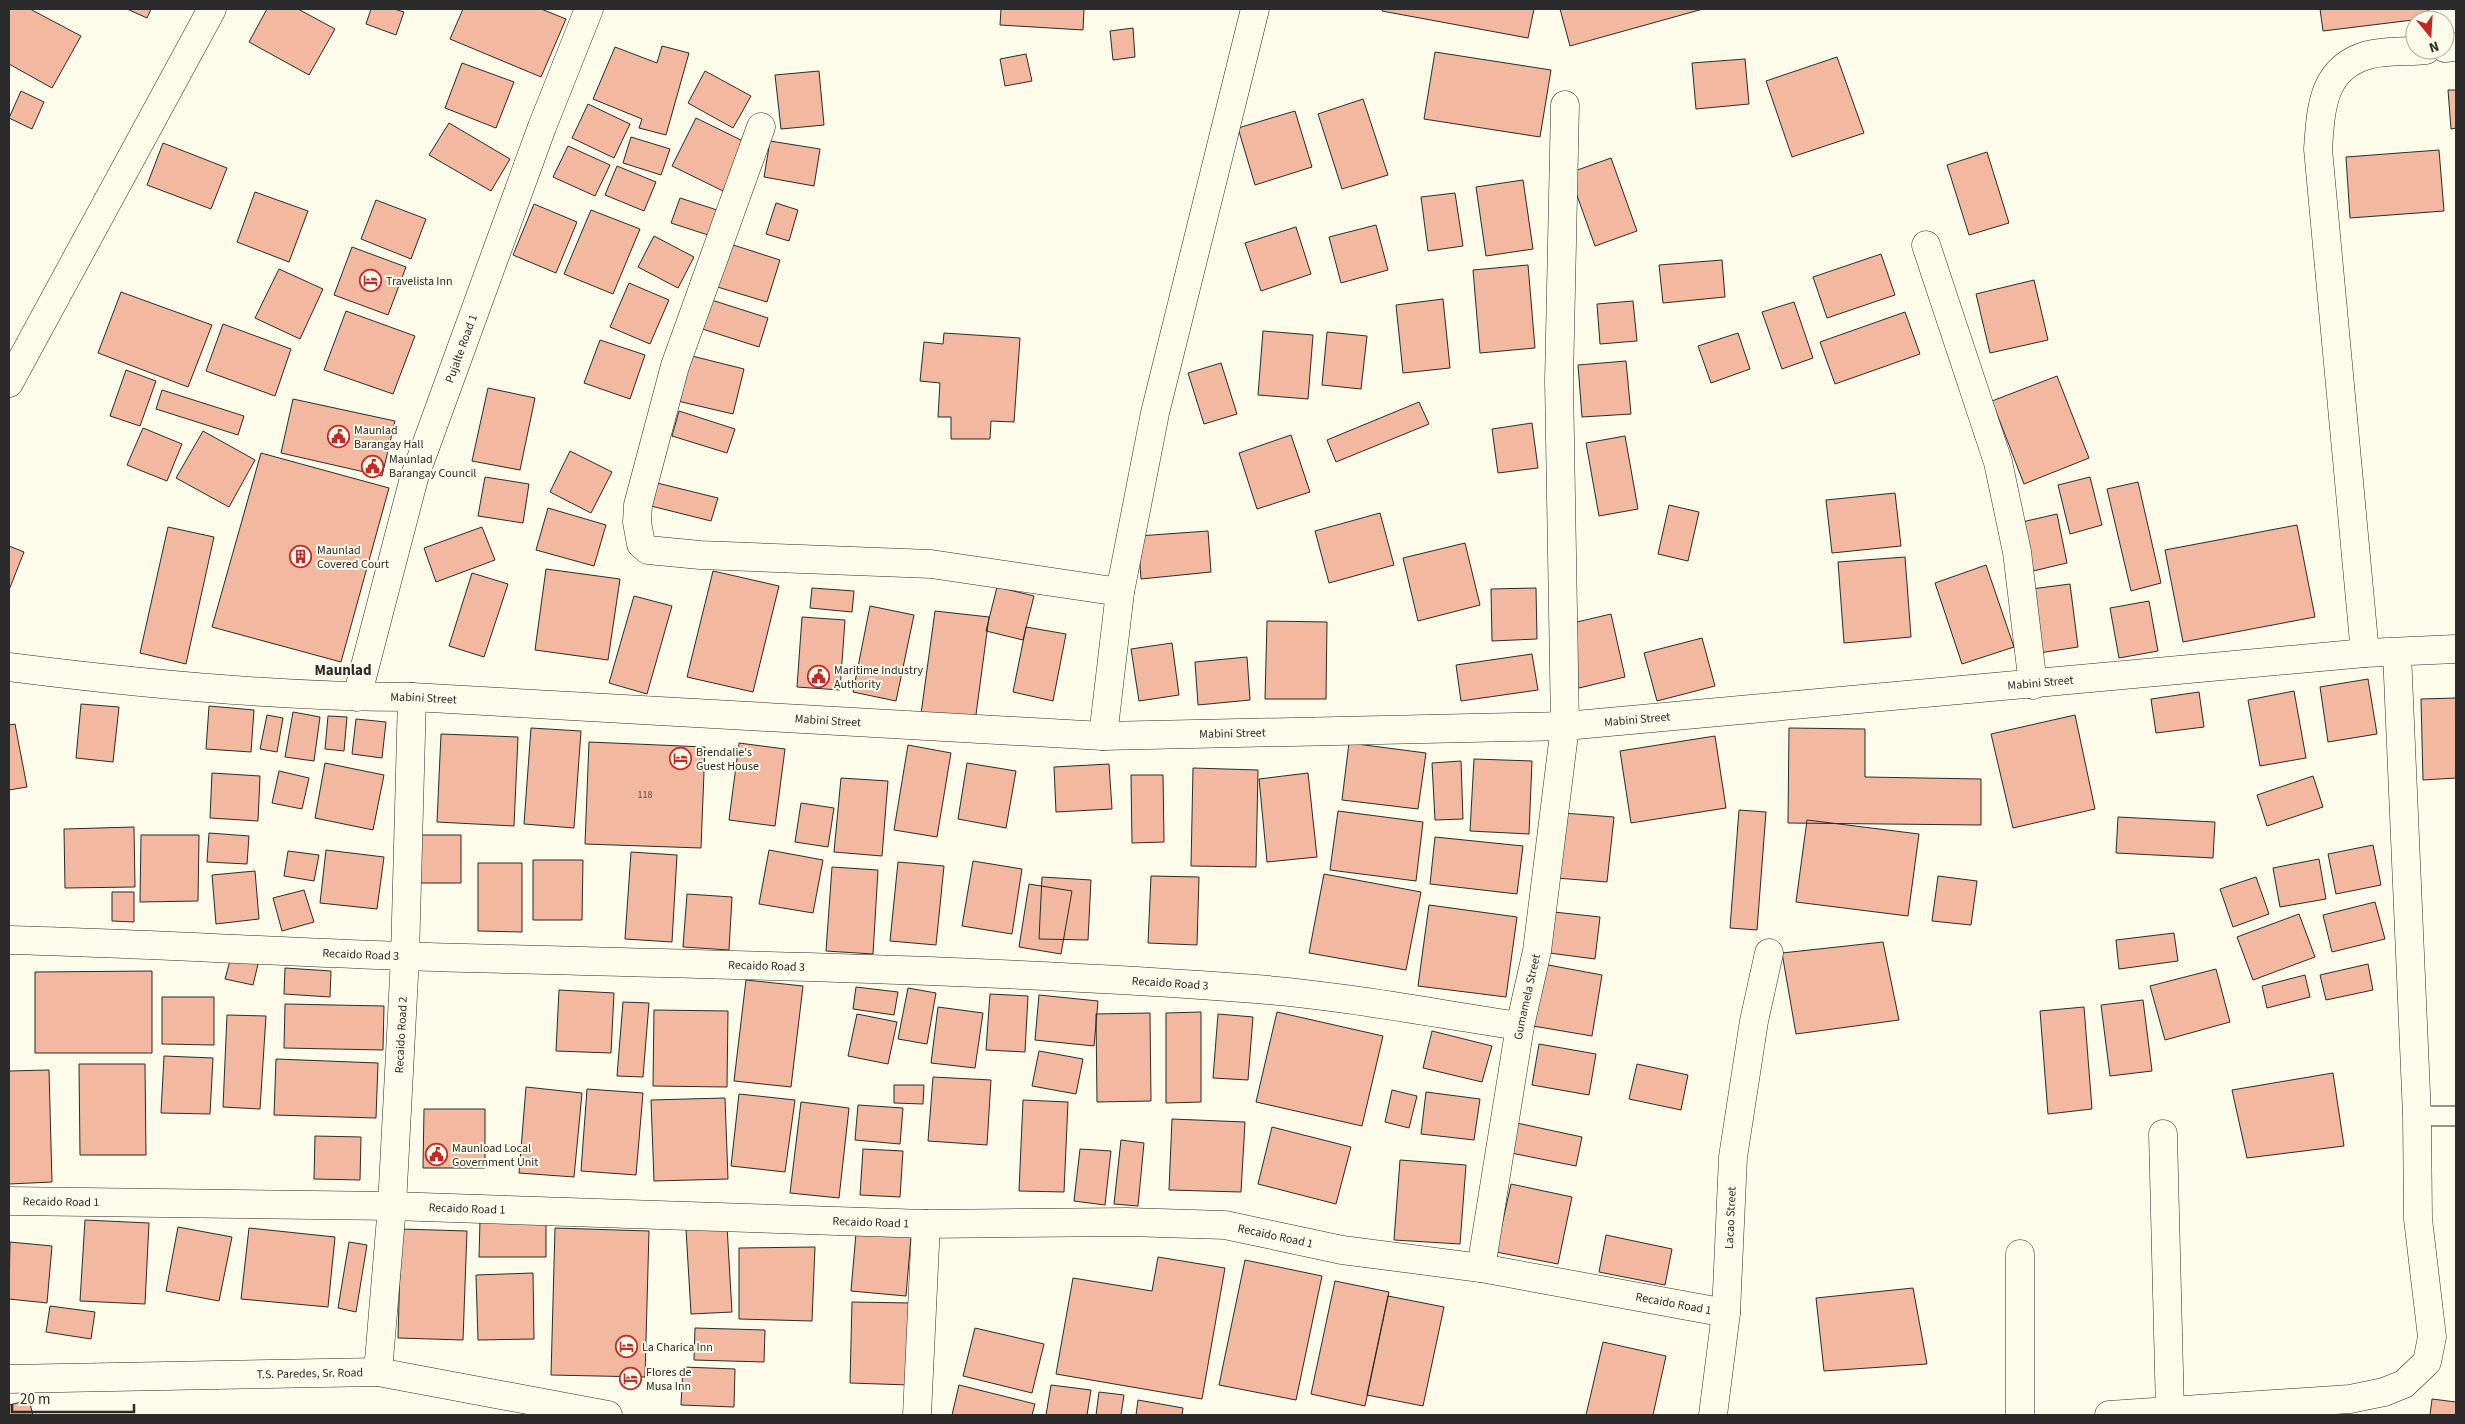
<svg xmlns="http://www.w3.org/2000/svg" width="2465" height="1424" font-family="'Source Sans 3',sans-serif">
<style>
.building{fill:#f2b8a0;stroke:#2b2b2b}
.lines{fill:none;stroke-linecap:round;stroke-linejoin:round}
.lane-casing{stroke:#2b2b2b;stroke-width:21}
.street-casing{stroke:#2b2b2b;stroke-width:29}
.lane{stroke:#fdfbea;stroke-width:19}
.street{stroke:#fdfbea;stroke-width:28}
.labels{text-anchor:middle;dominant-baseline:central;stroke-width:4;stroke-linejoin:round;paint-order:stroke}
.number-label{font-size:10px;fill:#5d4e48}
.poi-label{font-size:12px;fill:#2b2b2b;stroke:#fdfbea;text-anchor:start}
.street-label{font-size:12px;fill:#2b2b2b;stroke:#fdfbea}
.quarter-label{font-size:15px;font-weight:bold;fill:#2b2b2b;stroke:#fdfbea}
</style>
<rect width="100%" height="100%" fill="#fdfbea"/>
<path class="building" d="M9,9H30L81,36L52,88L9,64Z
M127,9H151L147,18Z
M267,9H298L335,29L309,75L249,42Z
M371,9H394L404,12L396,35L366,24Z
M463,9H541L566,19L541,77L450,39Z
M1001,9H1084L1083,30L1000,25Z
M1383,9H1534L1528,38L1382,11Z
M1560,9H1703L1570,46Z
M2320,9H2428L2429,18L2323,31Z
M1133,28L1135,57L1113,60L1110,31Z
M662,46L689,53L666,135L639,128L642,119L593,99L615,47L657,63Z
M1435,52L1551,70L1540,137L1424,119Z
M1026,54L1032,81L1005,86L1000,59Z
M1837,57L1864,133L1792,157L1766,81Z
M1745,59L1749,104L1696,109L1692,63Z
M462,63L514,82L496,128L445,108Z
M705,71L751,96L733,128L688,103Z
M819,71L824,125L781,129L775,75Z
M2448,90H2456V128L2451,129Z
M21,91L44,102L32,129L9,118Z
M1363,99L1388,175L1342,189L1318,114Z
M588,104L630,124L614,158L572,138Z
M1295,111L1312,167L1255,185L1238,128Z
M696,118L747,143L723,191L672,166Z
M449,123L510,159L491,191L429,155Z
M631,137L670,149L661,175L623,163Z
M770,141L820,149L814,186L764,177Z
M163,143L227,168L211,209L147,185Z
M568,146L610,165L595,196L553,177Z
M2439,150L2444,211L2350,218L2346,157Z
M1987,152L2009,223L1969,235L1947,165Z
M1611,158L1637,231L1595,246L1569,173Z
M617,166L656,182L644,211L605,195Z
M1523,180L1533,249L1486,256L1476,187Z
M255,192L308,211L289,262L237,242Z
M1455,193L1463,246L1428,251L1421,197Z
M680,198L717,210L708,235L671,223Z
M376,200L426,219L411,259L361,239Z
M776,203L798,210L789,241L766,234Z
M534,204L577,222L556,273L513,255Z
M591,210L640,229L613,294L564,274Z
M1376,225L1388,270L1341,283L1329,237Z
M1296,227L1311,274L1261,291L1245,243Z
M654,236L694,257L678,288L638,267Z
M724,242L780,260L767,302L711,285Z
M352,247L406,267L388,315L334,295Z
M1881,254L1895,295L1827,318L1813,277Z
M1722,260L1725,297L1663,303L1659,265Z
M1528,265L1535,348L1480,353L1473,270Z
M279,269L323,289L300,339L255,318Z
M2034,280L2048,340L1990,353L1976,294Z
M629,283L669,300L650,344L610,327Z
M121,292L212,325L188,387L98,353Z
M702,297L768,318L759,347L693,326Z
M1443,299L1450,368L1403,373L1396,305Z
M1633,301L1637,341L1600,344L1597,304Z
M1794,302L1813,358L1782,369L1762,312Z
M346,311L415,336L393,394L324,370Z
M1905,312L1920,354L1835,384L1820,342Z
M223,324L291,349L275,396L206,371Z
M1263,331L1313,335L1308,399L1258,395Z
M1327,332L1367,336L1361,389L1322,385Z
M944,333L1020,338L1014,422L991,421L990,439H951V417H938L940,383L920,381L924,342L943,344Z
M1738,333L1750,369L1711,383L1698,346Z
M600,340L645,355L630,399L584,383Z
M680,353L744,369L733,414L669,399Z
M1626,361L1631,414L1582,417L1578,365Z
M1221,363L1237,414L1204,424L1188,373Z
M126,370L156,381L140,426L110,416Z
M2057,376L2089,458L2024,484L1992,401Z
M488,388L535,398L520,470L472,461Z
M162,390L244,416L238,435L156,409Z
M293,399L395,421L382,476L281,453Z
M1419,402L1429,424L1336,462L1327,440Z
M679,411L735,429L727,453L672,436Z
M1532,423L1538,468L1498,473L1492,429Z
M143,428L182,444L167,481L127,465Z
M203,431L255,460L229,507L176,478Z
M1291,435L1310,492L1257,509L1239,453Z
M1625,436L1638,509L1599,516L1586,443Z
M570,451L612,472L591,513L550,492Z
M261,453L389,488L341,662L212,627Z
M485,477L529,484L523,523L478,516Z
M2090,477L2102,525L2070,534L2058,485Z
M645,480L718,498L711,521L639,503Z
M2138,482L2161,583L2131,591L2107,489Z
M1895,493L1901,546L1832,553L1826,500Z
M1669,505L1699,512L1688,561L1658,554Z
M548,508L606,525L594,566L536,550Z
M1380,513L1394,565L1329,583L1315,531Z
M2057,514L2067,563L2033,571L2022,522Z
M2297,525L2315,617L2183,642L2165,550Z
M168,527L214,537L186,664L140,653Z
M482,527L495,560L436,582L424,548Z
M1208,531L1211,572L1141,579L1138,536Z
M1465,543L1480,605L1418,621L1403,558Z
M9,546L24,552L9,590Z
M1905,557L1911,637L1844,643L1838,562Z
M1986,565L2014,647L1962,664L1935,583Z
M546,569L620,579L608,660L535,650Z
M713,571L779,586L753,692L687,677Z
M472,573L508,584L484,657L449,646Z
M2070,584L2078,647L2039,653L2031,589Z
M997,587L1034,596L1023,640L986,631Z
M812,588L854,591L852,612L810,608Z
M1536,588L1537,639L1492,641L1491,589Z
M634,596L672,606L647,694L609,683Z
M2149,601L2158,651L2119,658L2110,608Z
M870,606L914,615L896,701L853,692Z
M935,611L989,617L975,722L921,714Z
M1611,614L1625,677L1579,688L1564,625Z
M802,617L845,620L840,690L797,687Z
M1267,621L1327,622L1326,699H1265Z
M1026,627L1066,634L1053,701L1013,692Z
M1702,638L1715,686L1657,701L1644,653Z
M1172,643L1179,695L1139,701L1131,649Z
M1532,654L1538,690L1461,701L1456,665Z
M1247,657L1250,700L1198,705L1195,662Z
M2368,679L2377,734L2328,742L2320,687Z
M2294,691L2306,758L2260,766L2248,700Z
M2199,692L2204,727L2156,733L2151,699Z
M2456,698V778L2423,780L2421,699Z
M81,704L119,707L113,762L76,758Z
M209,706L254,710L251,752L206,749Z
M293,712L320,717L314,761L285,757Z
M267,715L283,718L277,752L260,749Z
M2075,715L2095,809L2013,828L1991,734Z
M328,716L347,717L344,751L325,749Z
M356,719L386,722L382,758L352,754Z
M15,724L27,787L9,790V725Z
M531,728L581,731L574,828L524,824Z
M1789,728L1865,729V777L1981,779V825L1788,823Z
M441,734L518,737L514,826L437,822Z
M1715,736L1726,808L1631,823L1620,751Z
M589,742L705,747L701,848L585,844Z
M739,743L785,749L775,826L729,820Z
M1349,743L1426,753L1418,809L1342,800Z
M908,745L951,753L937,837L894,830Z
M1474,759L1532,761L1529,834L1470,831Z
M1461,761L1463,819L1435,820L1432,763Z
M325,763L384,775L373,830L315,818Z
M967,763L1016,771L1006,828L958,819Z
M1109,764L1112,809L1056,812L1054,767Z
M1193,768L1258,770L1256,867L1191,866Z
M279,771L309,778L302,809L272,803Z
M212,773L260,776L258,821L210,818Z
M1308,773L1317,857L1267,862L1259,779Z
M1131,775H1163L1164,842L1132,843Z
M2313,776L2323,807L2267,826L2257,795Z
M841,778L888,781L882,856L834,852Z
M801,803L834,808L828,847L795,842Z
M1739,810L1766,812L1757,930L1730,928Z
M1338,811L1423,822L1416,881L1330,870Z
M1563,813L1614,817L1607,882L1556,878Z
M2118,817L2215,822L2213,858L2116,853Z
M1807,820L1919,834L1908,916L1796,902Z
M134,827L135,887L65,888L64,829Z
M209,833L249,836L247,864L207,862Z
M141,835H199L198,901L140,902Z
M414,835H461V883H414Z
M1435,837L1523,846L1517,894L1430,884Z
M2373,845L2381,885L2336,894L2328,854Z
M326,850L384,857L377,909L320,903Z
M769,850L823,860L813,913L759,904Z
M288,851L319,855L314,881L284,876Z
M631,852L677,855L672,942L625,939Z
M2319,859L2326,899L2280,907L2273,868Z
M533,860H583L582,920H533Z
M973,861L1022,869L1012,934L962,926Z
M898,862L944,866L936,945L890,941Z
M478,863H522V932L478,931Z
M832,867L878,870L873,954L826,951Z
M255,871L259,919L216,924L212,875Z
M1324,874L1421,892L1406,970L1309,953Z
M1151,876L1199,877L1197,945L1148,943Z
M1938,876L1977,881L1971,925L1932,921Z
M1042,877L1091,880L1088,940L1039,939Z
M2256,877L2269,914L2233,927L2220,889Z
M1029,884L1072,891L1061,954L1019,947Z
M304,890L314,922L282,931L273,898Z
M112,892H134V922L112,921Z
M687,894L732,897L729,950L683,947Z
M2375,902L2385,939L2332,952L2323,915Z
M1429,905L1517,917L1506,997L1418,986Z
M1554,912L1600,917L1595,959L1549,953Z
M2299,914L2315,957L2253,980L2237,937Z
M2174,933L2178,961L2119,969L2116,940Z
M1883,942L1899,1020L1796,1034L1782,953Z
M232,953L259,960L253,985L225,979Z
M1543,964L1602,975L1592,1036L1533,1026Z
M2368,964L2373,990L2326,1000L2320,975Z
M285,968L331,971L330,997L284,994Z
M2216,969L2230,1022L2165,1040L2150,986Z
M152,971V1053H35V972Z
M2305,975L2310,997L2267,1008L2262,986Z
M746,980L803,986L791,1087L734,1081Z
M856,987L898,992L894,1015L853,1009Z
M908,988L936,993L927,1044L898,1039Z
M559,990L614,993L611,1053L556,1051Z
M990,994L1028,996L1025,1052L986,1050Z
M1039,995L1098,1001L1094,1046L1035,1040Z
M162,997H214V1045L162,1044Z
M2143,1000L2152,1071L2110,1076L2101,1005Z
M623,1002L649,1003L643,1077L617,1076Z
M285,1004L384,1006L383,1050L284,1048Z
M938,1007L983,1013L975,1068L931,1063Z
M2084,1007L2092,1109L2048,1114L2040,1011Z
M654,1010L728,1011L727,1087L653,1086Z
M1201,1012V1102L1166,1103V1013Z
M1277,1012L1383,1036L1362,1126L1256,1102Z
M1150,1013L1151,1101L1097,1102L1096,1014Z
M857,1014L897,1022L888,1064L848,1056Z
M1218,1014L1253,1017L1248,1080L1213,1078Z
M227,1015L266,1016L260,1109L223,1107Z
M1432,1031L1492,1046L1482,1082L1423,1068Z
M1539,1044L1596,1054L1589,1095L1532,1085Z
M1039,1051L1083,1059L1076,1094L1032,1086Z
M164,1056L213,1058L210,1114L161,1113Z
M276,1059L378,1063L376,1118L274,1115Z
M79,1064H145L146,1155H80Z
M1637,1064L1688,1075L1681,1110L1629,1099Z
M49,1070L52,1182L9,1184V1071Z
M2333,1073L2344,1146L2247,1158L2232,1090Z
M933,1077L991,1080L987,1145L928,1141Z
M894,1085H924L923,1104L894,1103Z
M526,1087L582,1093L574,1177L519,1173Z
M587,1089L643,1093L636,1175L581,1171Z
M1392,1090L1417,1096L1409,1128L1385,1122Z
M1426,1092L1480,1099L1474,1140L1421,1134Z
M739,1094L795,1100L785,1172L731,1166Z
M725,1098L728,1179L654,1181L651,1100Z
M1023,1100L1068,1102L1064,1192L1019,1191Z
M801,1102L849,1108L839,1198L790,1193Z
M858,1105L903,1108L900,1144L855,1140Z
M424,1109H485V1168H423Z
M1172,1119L1245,1122L1241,1192L1169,1190Z
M1512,1122L1582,1137L1576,1166L1506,1152Z
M1272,1127L1351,1147L1336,1204L1258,1184Z
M315,1136L361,1137L360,1180L314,1179Z
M1121,1140L1144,1143L1138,1206L1114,1204Z
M863,1149L903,1151L900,1197L860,1195Z
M1080,1149L1111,1151L1105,1205L1074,1201Z
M1400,1160L1466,1165L1460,1244L1394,1240Z
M1511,1184L1572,1197L1558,1264L1496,1252Z
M85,1220L149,1223L145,1304L80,1301Z
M480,1220L546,1221V1257H479Z
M727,1226L732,1312L691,1314L686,1229Z
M178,1227L232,1237L219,1301L166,1291Z
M249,1228L335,1237L328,1307L241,1299Z
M555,1228L649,1231L645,1377L551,1375Z
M401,1229L467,1231L463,1340L398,1338Z
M856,1233L911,1237L906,1296L851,1291Z
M1606,1235L1672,1249L1665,1285L1599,1272Z
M10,1242L52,1246L47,1303L9,1299Z
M349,1242L367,1245L356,1312L338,1308Z
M815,1247L812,1321L739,1319V1248Z
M1158,1257L1225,1268L1202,1399L1056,1374L1073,1278L1152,1291Z
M1245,1260L1322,1276L1296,1400L1219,1385Z
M533,1273L534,1339L478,1340L476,1275Z
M1335,1281L1389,1292L1365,1406L1311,1394Z
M1913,1288L1927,1364L1824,1371L1816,1298Z
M1388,1296L1444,1307L1423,1406L1367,1395Z
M852,1302L911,1303L909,1385L850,1383Z
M50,1306L95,1312L91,1339L46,1332Z
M695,1328L765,1330L764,1362L694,1360Z
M975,1328L1044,1344L1032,1393L963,1376Z
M1603,1342L1666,1356L1653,1415H1586Z
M683,1367L735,1369L734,1407L681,1405Z
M959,1385L1035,1404L1032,1415H952Z
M1051,1385L1091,1390L1087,1415H1046Z
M1099,1392L1124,1395L1121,1415H1096Z
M2432,1399L2456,1402V1415H2430Z
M29,1400L33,1415H9V1405Z
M1138,1400L1183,1408L1182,1415H1136Z"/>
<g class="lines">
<defs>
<path id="lane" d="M2417,1116H2456"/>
<g id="street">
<path d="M2445,48L2456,47"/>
<path d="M761,127L675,366L638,505L637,522L641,544L648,550L700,555L931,564L1120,592"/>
<path d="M1926,245L1998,462L2017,552L2033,685"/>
<path d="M9,383L212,9"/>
<path d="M2365,653L2318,149C2321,108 2322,68 2368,55C2386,50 2408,52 2426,50"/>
<path id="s1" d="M9,667C142,684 277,697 412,697L1103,736L1565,726L2365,653L2456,649"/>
<path id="s2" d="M357,697L414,478L542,127L589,9"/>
<path d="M1103,736L1120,592L1155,413L1255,9"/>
<path id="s3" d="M9,940C161,944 313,954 465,958C729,965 993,969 1256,989C1344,996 1432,1013 1520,1026"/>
<path d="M2163,1134L2170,1411"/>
<path id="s4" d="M9,1201L392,1206L926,1224L1127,1222L1225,1225L1342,1250L1481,1268L1726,1313"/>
<path d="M2020,1254V1415"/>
<path id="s5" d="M1481,1268L1520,1026L1537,951L1565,726L1559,381L1565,105"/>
<path id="s6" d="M378,1372L392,1206L405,957L412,697"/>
<path id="s7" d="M9,1379L378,1372L608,1415"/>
<path d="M917,1415L926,1224"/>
<path id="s8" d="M1713,1415L1726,1313L1733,1157L1754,1021L1769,953"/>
<path d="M2109,1415L2350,1399L2384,1392L2404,1384L2427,1362L2432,1337L2418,1219L2417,1116L2397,653"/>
</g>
</defs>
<use href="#lane" class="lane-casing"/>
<use href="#street" class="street-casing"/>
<use href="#lane" class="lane"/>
<use href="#street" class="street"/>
</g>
<defs>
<symbol id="hotel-ring" viewBox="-11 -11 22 22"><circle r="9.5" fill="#fdfbea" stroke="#c62828" stroke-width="1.5"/><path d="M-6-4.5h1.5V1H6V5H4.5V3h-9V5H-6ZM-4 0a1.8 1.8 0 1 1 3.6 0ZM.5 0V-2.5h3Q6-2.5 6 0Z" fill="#c62828"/></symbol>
<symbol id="civic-ring" viewBox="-11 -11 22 22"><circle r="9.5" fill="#fdfbea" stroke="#c62828" stroke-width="1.5"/><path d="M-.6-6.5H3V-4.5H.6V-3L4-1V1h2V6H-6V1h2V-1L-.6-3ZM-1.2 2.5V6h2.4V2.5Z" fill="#c62828"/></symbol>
<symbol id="building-ring" viewBox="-11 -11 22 22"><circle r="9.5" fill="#fdfbea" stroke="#c62828" stroke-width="1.5"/><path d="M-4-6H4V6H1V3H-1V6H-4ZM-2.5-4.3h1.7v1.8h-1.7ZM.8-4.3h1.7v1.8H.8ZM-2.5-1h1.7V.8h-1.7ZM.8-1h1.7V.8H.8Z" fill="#c62828"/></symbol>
</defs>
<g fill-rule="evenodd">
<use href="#hotel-ring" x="358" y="268" width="25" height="25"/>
<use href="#civic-ring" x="326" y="424" width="25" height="25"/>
<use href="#civic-ring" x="360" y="454" width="25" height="25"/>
<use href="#building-ring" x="288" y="544" width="25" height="25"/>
<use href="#civic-ring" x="806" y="664" width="25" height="25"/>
<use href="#hotel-ring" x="668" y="746" width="25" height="25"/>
<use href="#civic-ring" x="424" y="1142" width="25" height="25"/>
<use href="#hotel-ring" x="614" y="1334" width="25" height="25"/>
<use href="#hotel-ring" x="618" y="1366" width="25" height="25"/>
</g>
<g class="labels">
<g class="number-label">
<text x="645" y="795">118</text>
</g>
<g class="poi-label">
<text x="386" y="281">Travelista Inn</text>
<text x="354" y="430">Maunlad<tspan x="354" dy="14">Barangay Hall</tspan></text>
<text x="389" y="459">Maunlad<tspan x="389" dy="14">Barangay Council</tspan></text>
<text x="317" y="550">Maunlad<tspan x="317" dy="14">Covered Court</tspan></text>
<text x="834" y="670">Maritime Industry<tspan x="834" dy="14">Authority</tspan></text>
<text x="696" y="752">Brendalie's<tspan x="696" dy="14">Guest House</tspan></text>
<text x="452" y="1148">Maunload Local<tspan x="452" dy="14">Government Unit</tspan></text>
<text x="642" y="1347">La Charica Inn</text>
<text x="646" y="1372">Flores de<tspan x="646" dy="14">Musa Inn</tspan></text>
</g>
<g class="street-label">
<text stroke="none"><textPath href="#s2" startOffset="364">Pujalte Road 1</textPath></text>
<text stroke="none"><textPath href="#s1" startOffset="2036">Mabini Street</textPath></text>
<text stroke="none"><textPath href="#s1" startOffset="416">Mabini Street</textPath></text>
<text stroke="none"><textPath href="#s1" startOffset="1631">Mabini Street</textPath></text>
<text stroke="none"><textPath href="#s1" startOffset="821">Mabini Street</textPath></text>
<text stroke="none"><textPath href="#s1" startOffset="1226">Mabini Street</textPath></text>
<text stroke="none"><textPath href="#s3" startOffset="352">Recaido Road 3</textPath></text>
<text stroke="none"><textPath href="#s3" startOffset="758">Recaido Road 3</textPath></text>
<text stroke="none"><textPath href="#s3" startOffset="1162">Recaido Road 3</textPath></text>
<text stroke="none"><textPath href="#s5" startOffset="275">Gumamela Street</textPath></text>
<text stroke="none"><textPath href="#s6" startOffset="338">Recaido Road 2</textPath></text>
<text stroke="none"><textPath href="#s4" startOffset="52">Recaido Road 1</textPath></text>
<text stroke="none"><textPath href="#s4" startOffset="458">Recaido Road 1</textPath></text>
<text stroke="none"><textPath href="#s8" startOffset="198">Lacao Street</textPath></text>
<text stroke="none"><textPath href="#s4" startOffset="862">Recaido Road 1</textPath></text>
<text stroke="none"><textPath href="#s4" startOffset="1268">Recaido Road 1</textPath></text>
<text stroke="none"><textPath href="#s4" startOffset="1672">Recaido Road 1</textPath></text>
<text stroke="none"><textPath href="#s7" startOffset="301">T.S. Paredes, Sr. Road</textPath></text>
</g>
<g class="quarter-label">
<text x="343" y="670">Maunlad</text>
</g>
</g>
<rect width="2465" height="1424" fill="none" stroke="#2b2b2b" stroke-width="20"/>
<g transform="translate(2430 35) rotate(162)"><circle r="24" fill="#fdfbea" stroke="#a9a89e"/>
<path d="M0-4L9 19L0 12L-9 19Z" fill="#c62828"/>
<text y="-8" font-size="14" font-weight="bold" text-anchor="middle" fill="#2b2b2b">N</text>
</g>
<path d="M12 1404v8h122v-8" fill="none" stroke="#2b2b2b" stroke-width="2.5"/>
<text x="20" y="1404" font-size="15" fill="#2b2b2b" stroke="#fdfbea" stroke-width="4" paint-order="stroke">20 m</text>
</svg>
